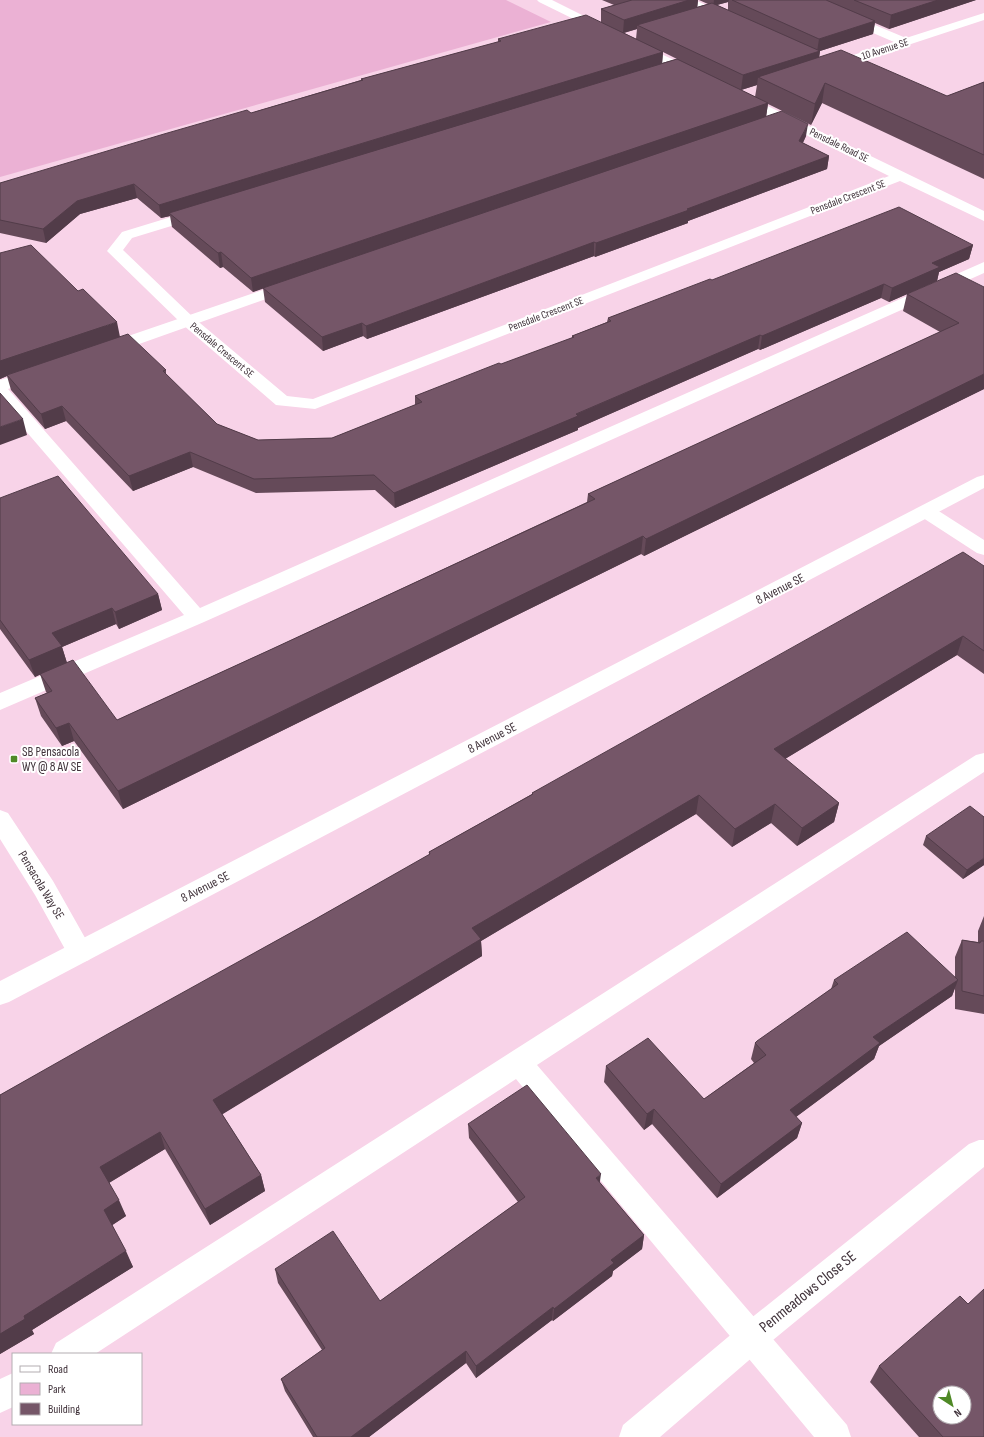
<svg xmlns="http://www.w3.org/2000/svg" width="984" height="1437" font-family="'Sofia Sans Condensed',sans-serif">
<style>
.green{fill:#ebb1d4}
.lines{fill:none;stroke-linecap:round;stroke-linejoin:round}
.service{fill:#fff;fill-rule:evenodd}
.minor{fill:#fff;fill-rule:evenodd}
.tertiary{fill:#fff;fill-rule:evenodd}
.wall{fill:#654a59;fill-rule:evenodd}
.shaded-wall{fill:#523c49}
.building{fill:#755668;stroke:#523c49;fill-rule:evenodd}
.poi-dot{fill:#4f8926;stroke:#fff;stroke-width:1.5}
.labels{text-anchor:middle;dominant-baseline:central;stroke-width:4;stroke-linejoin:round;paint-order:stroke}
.far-street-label{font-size:11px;fill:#41333b;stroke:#fff}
.street-label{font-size:13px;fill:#41333b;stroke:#fff}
.poi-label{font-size:13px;fill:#41333b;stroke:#fff;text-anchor:start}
.near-street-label{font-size:16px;fill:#41333b;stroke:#fff}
</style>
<rect width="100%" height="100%" fill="#f8d3e8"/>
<path class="green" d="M0,0H506L551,22L0,177Z"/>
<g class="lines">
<path class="service" d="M984,262V273L204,622L0,710V693L184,615L0,401V380L37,369L43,370L45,374L43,378L8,389L200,608Z
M292,280L297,282L300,285L297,288L111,354L105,355L99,354L97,350L99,346Z
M984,753V772L537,1065L847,1425L851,1437H814L516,1079L95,1354H51L56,1343L976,755Z
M13,1373V1407L0,1413V1379Z"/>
<path class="minor" d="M537,0H552L608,28L610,30L608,32H600L539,2Z
M680,0H695L732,17L734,19L732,21H724L682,2Z
M799,0H815L906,38L984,13V20L829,71L825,70L823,67L825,64L894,42L801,2Z
M635,42L698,71L700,74L698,77H690L631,49L629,46L631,43Z
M741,93L984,211V221L900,181L315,409L276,405L182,324L107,251L122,232L194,210L199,209L204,210L206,213L204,216L132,238L123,250L194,318L287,396L313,399L889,176L736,100L735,97L736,94Z
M927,506L934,508L984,540V555L977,553L920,516L918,512L920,508Z
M0,810L8,813L53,881L93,952L89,960L80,963L71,960L35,895L0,839Z
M979,1140H984V1167L762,1349L660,1437H619L623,1425L740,1327L969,1144Z"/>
<path class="tertiary" d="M984,475V488L9,1002L0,1005V981L977,477Z"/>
</g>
<path class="wall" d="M602,0H698L697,7L708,4L699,0H976L889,29L875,23L873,34L820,51L819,57L947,96L984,82V179L822,103L811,125L768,104L766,117L806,136L803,143L829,156L827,169L688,221V223L595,257L594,256L367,339L363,336L323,351L265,302L263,288L253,292L223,267L220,268L172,227L170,216L161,218L137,198L80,214L46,243L0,233V183L251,113L361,80V79L498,42V39L601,22V9L614,5ZM728,2V10L717,5ZM637,29L636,39L624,33ZM663,52L677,59L662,63ZM757,85L755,97L741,90Z
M973,245L969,259L939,272L937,281L889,302L881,298L760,350L758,349L578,428V430L395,508L375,490L256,493L193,467L133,491L66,421L45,429L11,390L7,376L0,379V253L120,337L166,370V375L217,424L258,440L332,438L415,405V396L572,338V336L607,322L608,318L712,280Z
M984,287V389L807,476L644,556L641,554L123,809L74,741L62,746L41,716L35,698L47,693L46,692L40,674L35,677L0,629V498L158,594L162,610L119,629L116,624L62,647L67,663L117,720L272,649L587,502L588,494L940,332L903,311L907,294Z
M984,566V674L957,655L785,759L839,803L834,822L797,846L771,823L732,847L696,814L481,941L482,956L222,1114L261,1175L265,1191L210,1225L165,1149L109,1183L126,1216L112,1225L133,1267L32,1330L34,1334L0,1354V1095L312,921L429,855V852L532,794V793Z
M926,836L984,865L963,879L923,845Z
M984,916V1014L955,1009V988L952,996L879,1046L874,1059L796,1117L802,1123L797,1138L717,1198L652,1124L644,1130L604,1082L606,1066L704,1099L754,1063L751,1059L755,1043L831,989L834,980L955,977V957L962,940L978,942V931Z
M468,1124L600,1183L644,1235L642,1249L613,1271L612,1276L553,1321L552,1320L476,1378L466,1363L369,1437H313L285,1391L281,1379L322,1350L278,1283L275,1269L380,1301L518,1202L469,1138Z
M968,1304L984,1437H919L870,1382L879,1366Z"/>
<path class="shaded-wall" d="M689,0H698L697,11L637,25V29L623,33L624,20Z
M714,0H729L728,2L713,6Z
M938,0H976L889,29L891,15Z
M875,21L873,34L820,51L818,66L758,77L757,85L741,90L743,75L817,52L819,39Z
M663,52L662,65L169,213L170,216L161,218L159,205Z
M825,83L822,103L811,125L815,104Z
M768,103L766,117L253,292L251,278Z
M808,124L806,136L797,154L799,141Z
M829,156L827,169L688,221V223L595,257L596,243Z
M134,184L137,198L80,214L46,243L43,229L77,201Z
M594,242V256L367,339L366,326Z
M973,245L969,259L939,272L937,281L889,302L892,288L932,263Z
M221,252L223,267L220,268L218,253Z
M884,284L881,298L760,350L762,336Z
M117,322L120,337L7,375V376L0,379V361Z
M362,323L363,336L323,351L322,337Z
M760,335L758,349L578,428V430L395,508L394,493Z
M984,374V389L807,476L644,556L646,539Z
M62,406L66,421L45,429L41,414Z
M23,419L27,435L0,445V427Z
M190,452L193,467L133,491L129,476Z
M643,536L641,554L123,809L118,791Z
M158,594L162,610L119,629L115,612Z
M112,608L116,624L62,647L67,663L35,677L29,660L52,633Z
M963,636L957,655L770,768L774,749Z
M69,723L74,741L62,746L56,728Z
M699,795L696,814L481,941L482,956L218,1117L213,1100L472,928Z
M839,803L834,822L797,846L802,828Z
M775,804L771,823L732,847L735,829Z
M984,858V865L963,879L967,870Z
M958,980L952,996L879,1046L874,1059L785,1125L790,1110L873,1037Z
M654,1109L652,1124L644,1130L647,1114Z
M802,1123L797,1138L717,1198L721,1184Z
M160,1132L165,1149L107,1184L100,1167Z
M601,1174L599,1188L596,1178Z
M261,1175L265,1191L210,1225L205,1209Z
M119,1200L126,1216L111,1226L104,1210Z
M644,1235L642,1249L613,1271L612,1276L553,1321L554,1309L611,1260Z
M126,1251L133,1267L32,1330L34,1334L0,1354V1334L24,1316Z
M553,1307L552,1320L476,1378V1366Z
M466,1351V1363L369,1437H351Z"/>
<path class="building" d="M632,0H689L624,20L601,9Z
M732,0H826L875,21L819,39Z
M854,0H938L891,15Z
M712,3L820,51L743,75L637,25Z
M586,15L663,52L159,205L134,184L77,201L43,229L0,220V183L164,134L247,110L251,113L363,80L361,79L501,41L498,39Z
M841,50L947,96L984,82V155L825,83L815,104L758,77Z
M677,59L768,103L251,278L221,252L218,253L169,213Z
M782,111L808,124L799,141L829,156L687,209L689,210L596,243L594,242L366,326L362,323L322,337L263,288Z
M899,207L973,245L932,263L940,267L892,288L884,284L762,336L760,335L576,414L578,416L394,493L374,475L254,479L190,452L129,476L62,406L41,414L7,375L128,334L166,370L163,371L217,424L258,440L332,438L422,402L415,396L499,363L501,364L574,337L572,336L611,321L608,318L710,279L712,280Z
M31,245L78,291L83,289L117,322L0,361V253Z
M956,273L984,287V374L811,459L646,539L643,536L118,791L69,723L56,728L35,698L52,691L40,674L73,660L117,720L272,649L595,499L588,494L959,323L907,294Z
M0,393L23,419L0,427Z
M58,476L158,594L115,612L112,608L52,633L62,646L29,660L0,620V498Z
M963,552L984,566V651L963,636L774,749L839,803L802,828L775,804L735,829L699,795L472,928L481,939L213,1100L261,1175L205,1209L160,1132L100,1167L119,1200L104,1210L126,1251L24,1316L25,1319L0,1334V1095L106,1035L312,921L430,854L429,852L533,794L532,793Z
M970,806L984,817V858L967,870L926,836Z
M907,932L958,980L873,1037L880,1043L790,1110L802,1123L721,1184L654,1109L647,1114L606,1066L648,1038L704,1099L766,1055L755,1043L757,1041L838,984L834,980Z
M962,940L980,943L981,941H984V996L962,991Z
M527,1085L601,1174L596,1178L644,1235L611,1260L614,1263L554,1309L553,1307L476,1366L466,1351L351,1437H317L281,1379L325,1348L275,1269L333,1231L380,1301L525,1197L468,1124Z
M984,1289V1437H943L879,1366L960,1296L968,1304ZM940,1393H964V1417H940Z"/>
<rect class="poi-dot" x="10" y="755" width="8" height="8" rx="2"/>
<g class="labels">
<g class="far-street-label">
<text transform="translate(885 49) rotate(-18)">10 Avenue SE</text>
<text transform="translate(839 145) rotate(26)">Pensdale Road SE</text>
<text transform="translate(848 197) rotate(-21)">Pensdale Crescent SE</text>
<text transform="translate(546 314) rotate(-21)">Pensdale Crescent SE</text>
<text transform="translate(222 350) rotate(40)">Pensdale Crescent SE</text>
</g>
<g class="street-label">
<text transform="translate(780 589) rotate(-27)">8 Avenue SE</text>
<text transform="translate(492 738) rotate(-27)">8 Avenue SE</text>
<text transform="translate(41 885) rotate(59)">Pensacola Way SE</text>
<text transform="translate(205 887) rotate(-27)">8 Avenue SE</text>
</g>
<g class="poi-label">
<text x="22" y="752">SB Pensacola<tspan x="22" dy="15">WY @ 8 AV SE</tspan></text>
</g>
<g class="near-street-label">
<text transform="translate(808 1292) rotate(-39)">Penmeadows Close SE</text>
</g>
</g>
<rect x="12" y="1353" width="130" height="72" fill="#ffffff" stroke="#b3adb1"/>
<rect x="20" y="1366" width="20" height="6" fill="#ffffff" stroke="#b3adb1"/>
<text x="48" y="1373" font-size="12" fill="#41333b">Road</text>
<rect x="20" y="1383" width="20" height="12" fill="#ebb1d4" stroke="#b3adb1"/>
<text x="48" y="1393" font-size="12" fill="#41333b">Park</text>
<rect x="20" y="1403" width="20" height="12" fill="#755668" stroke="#b3adb1"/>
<text x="48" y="1413" font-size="12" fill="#41333b">Building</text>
<g transform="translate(952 1405) rotate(144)"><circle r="19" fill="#ffffff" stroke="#b3adb1"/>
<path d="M0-3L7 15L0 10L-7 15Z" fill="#4f8926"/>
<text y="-6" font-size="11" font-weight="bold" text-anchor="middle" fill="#41333b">N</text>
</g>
</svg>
